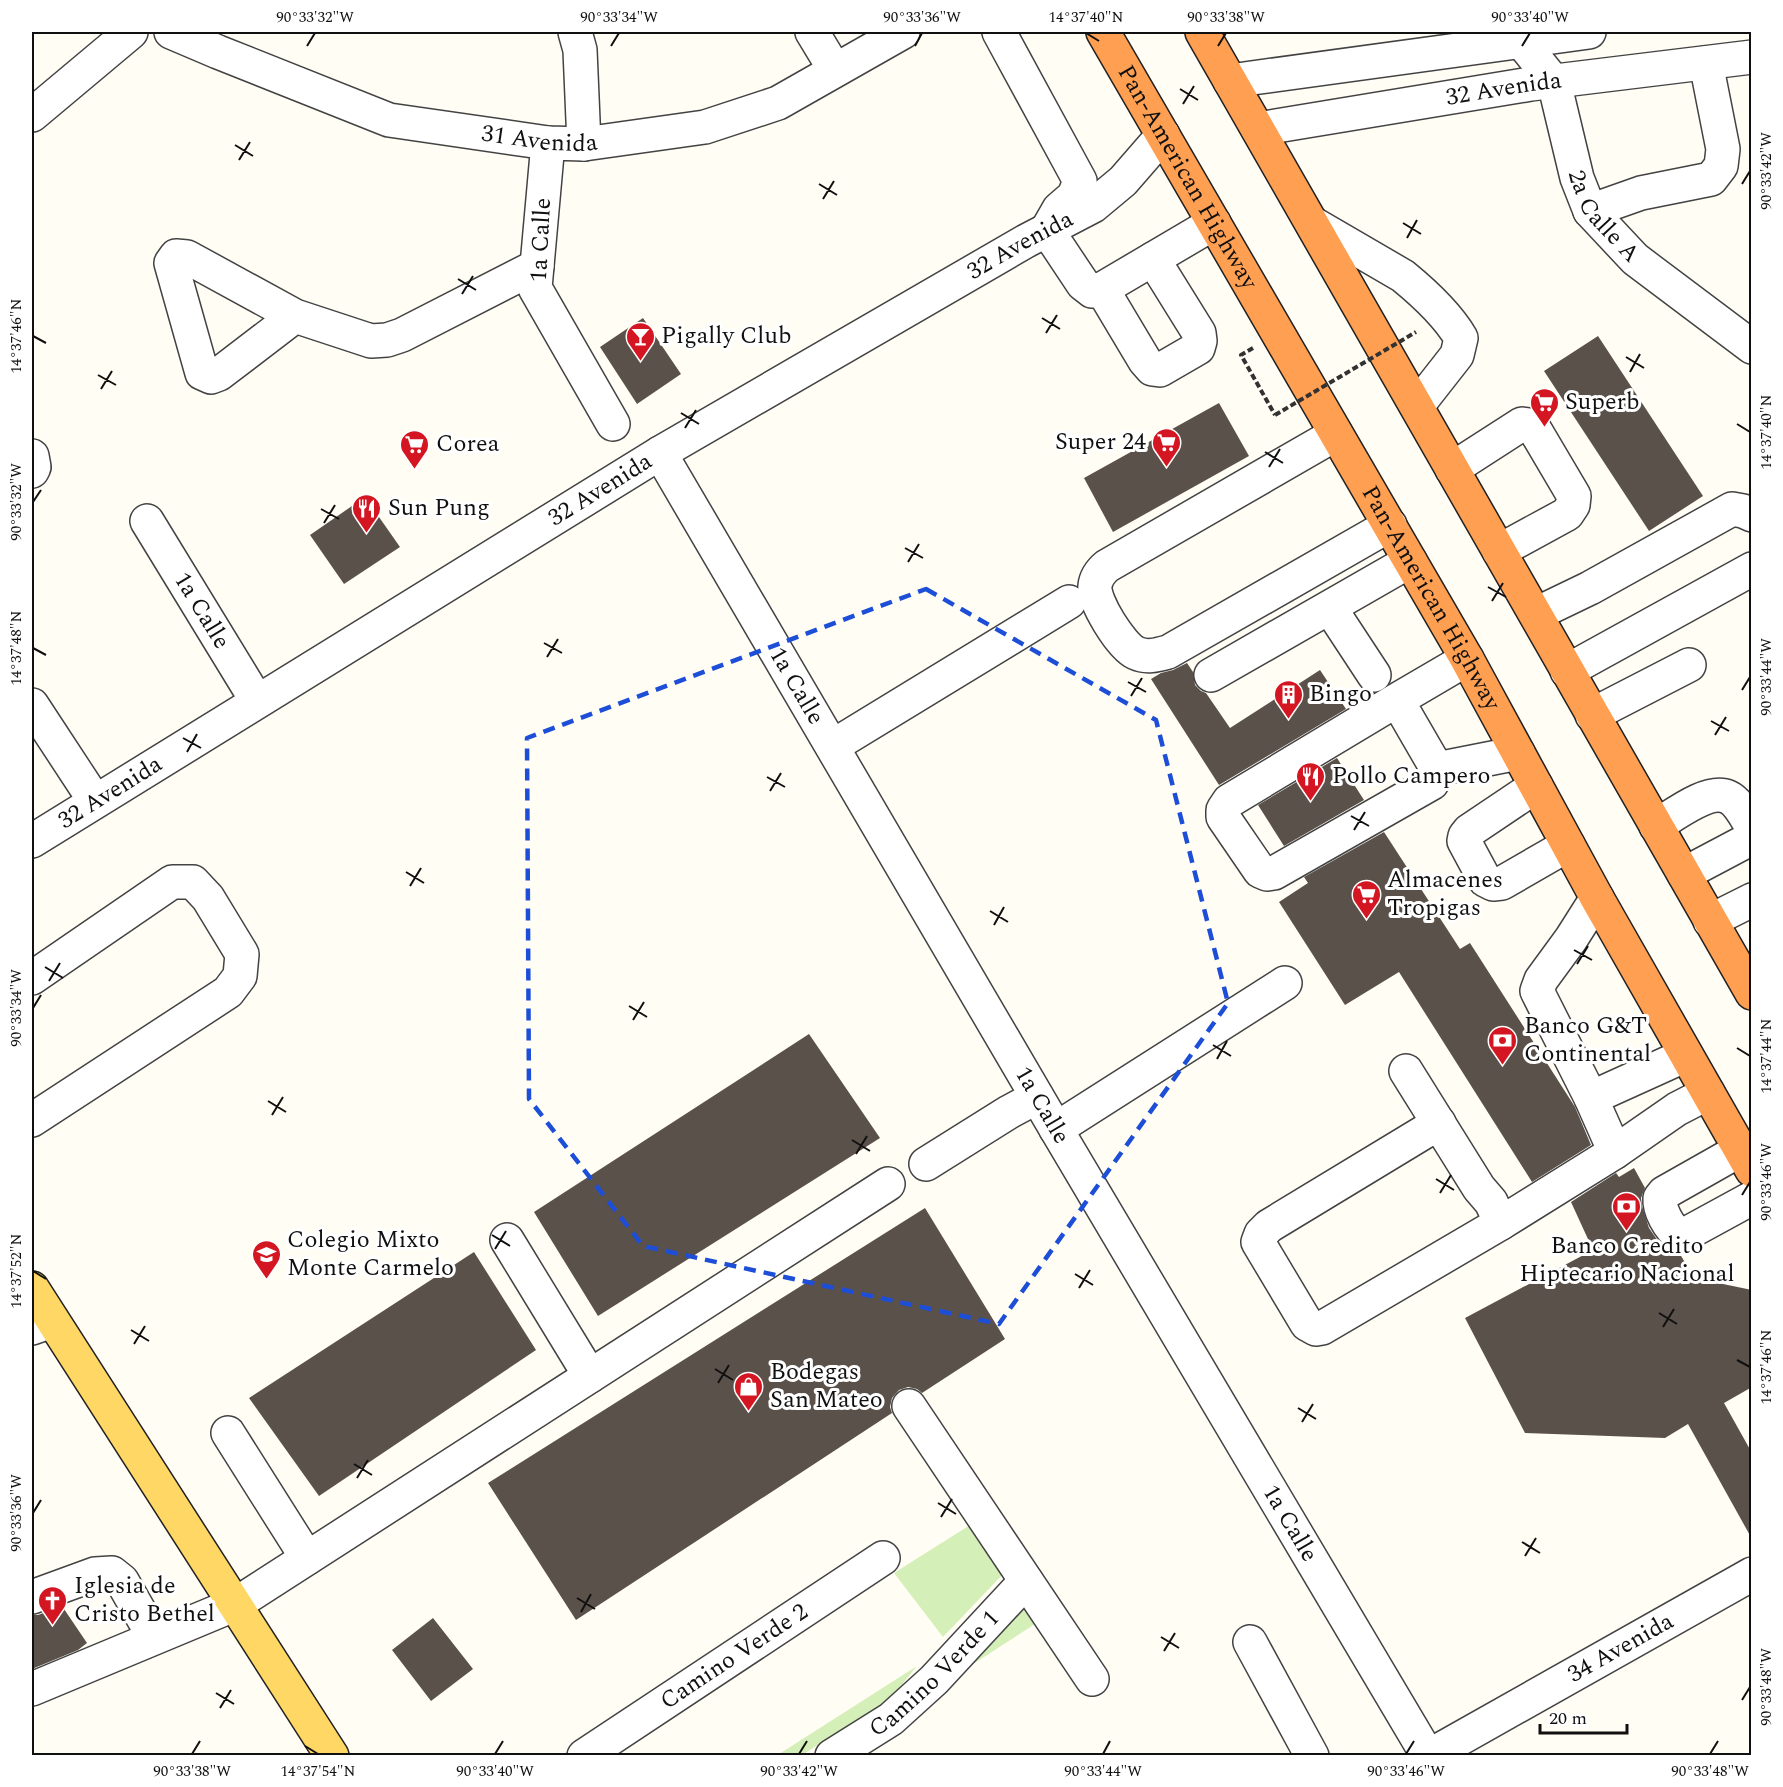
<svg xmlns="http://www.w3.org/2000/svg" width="1783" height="1787" font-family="Spectral,serif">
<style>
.green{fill:#d5efb8}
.building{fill:#5b514b}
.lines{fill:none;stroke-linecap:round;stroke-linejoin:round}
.minor-casing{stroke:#434343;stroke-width:36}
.major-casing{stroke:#212121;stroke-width:36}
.highway-casing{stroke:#212121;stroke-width:36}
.path{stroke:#323232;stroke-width:4;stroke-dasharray:6 3;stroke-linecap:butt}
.minor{stroke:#fff;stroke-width:33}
.major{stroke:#ffd764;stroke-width:33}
.highway{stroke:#ff9f52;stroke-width:33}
.path-bridge{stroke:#323232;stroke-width:4;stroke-dasharray:6 3;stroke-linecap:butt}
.marked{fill:none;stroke:#1d4ed8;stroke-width:4.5;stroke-dasharray:12 8;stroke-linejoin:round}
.ticks{fill:none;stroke:#101010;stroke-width:2}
.labels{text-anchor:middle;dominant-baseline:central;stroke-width:6;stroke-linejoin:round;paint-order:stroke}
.street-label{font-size:24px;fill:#101010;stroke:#fff}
.poi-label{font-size:24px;fill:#101010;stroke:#fff;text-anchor:start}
.neatline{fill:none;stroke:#101010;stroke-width:2}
.ticks-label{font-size:15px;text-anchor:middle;fill:#101010}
</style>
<rect width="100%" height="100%" fill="#fffdf4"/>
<path class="green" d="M978,1520L1005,1572L943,1637L894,1573Z
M1027,1599L1038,1622L953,1677Z
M917,1666L890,1699L802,1755L776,1756Z"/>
<path class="building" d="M643,318L681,374L637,404L600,347Z
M1598,336L1703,496L1649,531L1544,371Z
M1219,403L1249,456L1113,532L1084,478Z
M365,497L400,547L344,584L310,535Z
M1187,663L1193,672L1195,685L1201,691L1206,693L1230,728L1320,670L1346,709L1219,785L1151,679L1161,673L1173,670Z
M1337,758L1364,800L1284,846L1258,805Z
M1384,832L1460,949L1470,943L1575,1107L1591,1145L1532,1182L1399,972L1345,1005L1279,902L1308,883L1304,877Z
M809,1034L880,1138L598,1316L534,1212Z
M1634,1168L1645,1188L1641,1198L1642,1206L1649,1228L1658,1241L1667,1249L1673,1253L1680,1254L1694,1278L1752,1290V1387L1724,1403L1752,1453V1539L1688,1424L1665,1438L1525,1433L1465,1318L1593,1250L1571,1202L1616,1173L1619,1177Z
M925,1208L1005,1339L922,1393L917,1389L908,1387L899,1390L892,1398L890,1407L892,1413L576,1620L488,1483Z
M474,1252L536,1350L319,1496L249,1398Z
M62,1606L87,1643L78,1650L32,1669V1615H38Z
M433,1618L473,1669L431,1701L392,1650Z"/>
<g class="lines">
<defs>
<g id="minor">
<path id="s1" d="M171,32L218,52L389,120L548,143L584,144L705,127L778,103L903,32"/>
<path d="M575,32L580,50L584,144"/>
<path d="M812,32L835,70"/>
<path d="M999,32L1080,181L1074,196L1059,209L1047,230L1083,284L1092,291L1102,289L1214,223"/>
<path id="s2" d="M1508,32L1521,41L1554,82L1577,178L1590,211L1635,259L1752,347"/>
<path d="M1230,81L1589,32"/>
<path d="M32,115L131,32"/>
<path id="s3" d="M1258,129L1531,84L1752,57"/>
<path d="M548,143L535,288L613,424"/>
<path d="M1590,211L1641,193L1711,179L1721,166L1723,149L1706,63"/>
<path d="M1312,223L1403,276C1425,294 1447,314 1461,338L1457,355L1417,406"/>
<path d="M1102,289L1145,361L1152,369L1160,370L1198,348L1200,341L1199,333L1153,259"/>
<path d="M295,316L219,374L211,377L202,373L171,263L176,256L187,257L295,316L371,341L387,340L402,335L537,266"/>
<path d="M1336,434L1107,566C1101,571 1096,577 1095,586C1093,601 1121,646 1136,653C1147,658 1157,655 1168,652L1390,525"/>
<path id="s4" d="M660,453L1056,1129L1428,1756"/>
<path d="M32,456L34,467L32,471"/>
<path d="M1452,469L1522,424L1530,425L1535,430L1574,496L1573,505L1567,514L1499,551"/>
<path id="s5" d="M147,521L257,701"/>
<path d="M1330,608L1374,675"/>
<path d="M1536,614L1590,588L1732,509L1743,511L1752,515"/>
<path d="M1567,671L1752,569"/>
<path d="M1211,675L1410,561"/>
<path d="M1397,700L1437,769L1432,783L1274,873L1267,874L1260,871L1223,817V810L1229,801L1397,700L1467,659"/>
<path d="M32,705L95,801"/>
<path d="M1592,715L1689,665"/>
<path d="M833,746L1069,602"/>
<path d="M1437,769L1518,753"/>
<path d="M1536,786L1469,831L1465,836L1464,841L1485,880L1493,884L1502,883L1568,845"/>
<path d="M1656,826C1673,816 1708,788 1728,797C1739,802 1746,818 1752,827"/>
<path id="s6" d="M32,841L660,453L1026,241L1093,206L1123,181L1163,135"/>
<path d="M1684,874L1752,838"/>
<path d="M1597,898L1571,939L1541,980L1537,991L1591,1098L1615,1152"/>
<path d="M1710,921L1752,900"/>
<path d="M32,978L172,882H193L208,898L242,954L240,976L228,992L32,1120"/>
<path d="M1406,1071L1479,1188L1491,1202L1501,1223L1615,1152L1677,1109L1708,1093"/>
<path d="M1591,1098L1686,1055"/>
<path d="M1439,1123L1269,1226L1261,1234L1258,1242L1307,1324L1316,1329L1322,1328L1501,1223"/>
<path d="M1056,1129L1285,983"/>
<path d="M1740,1150L1664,1193L1660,1198C1659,1210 1669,1228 1679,1235L1686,1234L1752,1198"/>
<path d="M926,1164L1009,1112L1037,1097"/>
<path d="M507,1240L590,1376"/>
<path d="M32,1328L52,1321"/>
<path d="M909,1406L1092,1679"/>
<path d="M228,1433L307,1558"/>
<path d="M32,1597L95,1574L112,1573L122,1581L154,1637"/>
<path d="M1250,1642L1312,1756"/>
<path d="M32,1689L236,1604L888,1184"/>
<path id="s7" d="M584,1756L883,1558"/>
<path id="s8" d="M832,1756L891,1719L934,1680L1026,1581"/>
<path id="s9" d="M1429,1756L1752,1574"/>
</g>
<path id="major" d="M32,1288L332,1756"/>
<g id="highway">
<path id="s10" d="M1103,32L1467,659L1597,898L1752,1170"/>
<path d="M1202,32L1752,993"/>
</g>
</defs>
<use href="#minor" class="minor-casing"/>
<use href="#major" class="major-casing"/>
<use href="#highway" class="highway-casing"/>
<path class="path" d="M1253,348L1241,355L1275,415"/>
<use href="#minor" class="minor"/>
<use href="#major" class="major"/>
<use href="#highway" class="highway"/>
<path class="path-bridge" d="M1275,415L1416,332"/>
</g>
<path class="marked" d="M926,589L1156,720L1228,1003L999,1324L643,1246L529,1099L527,738Z"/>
<path class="ticks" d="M1086,33L1099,41M307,46L315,33M611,46L619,33M915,46L922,33M1218,46L1226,33M1522,46L1530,33M1180,89L1198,100M1183,104L1194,86M235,145L253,156M239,160L250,142M819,184L837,195M1742,184L1750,171M823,199L834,181M1403,223L1421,234M1407,238L1417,220M458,279L476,290M462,294L473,276M1042,318L1060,329M1046,333L1057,315M33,336L46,343M1626,357L1644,368M1630,372L1640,354M98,375L116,385M101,389L112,371M681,413L699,424M1737,424L1750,432M685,428L696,410M1265,452L1283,463M1269,467L1280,449M33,502L41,490M321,509L339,519M324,523L335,505M905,548L923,558M908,562L919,544M1488,587L1506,597M1492,601L1503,583M544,643L562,653M33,648L46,655M547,657L558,639M1128,682L1146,692M1742,690L1750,677M1131,696L1142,678M1711,721L1729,731M1715,735L1726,717M183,738L201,748M187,752L197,734M767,777L785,787M770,791L781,773M1351,816L1369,826M1354,830L1365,812M406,872L424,883M410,886L421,868M990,911L1008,922M994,925L1004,907M1574,950L1592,960M1577,964L1588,946M45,967L63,978M49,981L60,963M629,1006L647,1017M33,1008L41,995M633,1020L644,1002M1213,1045L1231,1056M1737,1048L1750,1056M1217,1059L1227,1041M268,1101L286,1112M272,1115L283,1097M852,1140L870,1151M856,1154L867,1136M1436,1179L1454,1190M1440,1193L1451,1175M1742,1195L1750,1182M492,1235L510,1246M495,1249L506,1231M33,1271L46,1279M1075,1274L1093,1285M1079,1288L1090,1270M1659,1313L1677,1324M1663,1327L1674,1309M131,1330L149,1341M134,1344L145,1326M1737,1360L1750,1367M715,1369L733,1380M718,1383L729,1365M1298,1408L1316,1419M1302,1422L1313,1404M354,1464L372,1475M357,1478L368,1460M938,1503L956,1514M33,1513L41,1500M941,1517L952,1499M1522,1542L1540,1553M1525,1556L1536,1538M577,1598L595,1609M581,1612L591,1594M1161,1637L1179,1648M1164,1651L1175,1633M216,1693L234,1704M1742,1700L1750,1687M220,1708L231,1690M305,1746L318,1754M192,1754L200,1741M495,1754L503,1741M799,1754L807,1741M1103,1754L1110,1741M1406,1754L1414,1741M1710,1754L1718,1741"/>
<defs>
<symbol id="bar-pin" viewBox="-11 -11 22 30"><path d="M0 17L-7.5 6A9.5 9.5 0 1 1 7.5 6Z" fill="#d31622" stroke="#fff"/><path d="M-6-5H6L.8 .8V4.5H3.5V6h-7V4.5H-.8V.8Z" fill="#fff"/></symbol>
<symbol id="supermarket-pin" viewBox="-11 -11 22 30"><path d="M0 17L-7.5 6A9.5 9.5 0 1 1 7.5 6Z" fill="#d31622" stroke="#fff"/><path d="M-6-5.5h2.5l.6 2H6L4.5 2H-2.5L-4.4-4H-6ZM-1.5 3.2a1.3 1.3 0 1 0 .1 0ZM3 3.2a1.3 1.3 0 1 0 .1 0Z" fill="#fff"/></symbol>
<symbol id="restaurant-pin" viewBox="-11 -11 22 30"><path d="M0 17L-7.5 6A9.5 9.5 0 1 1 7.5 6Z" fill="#d31622" stroke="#fff"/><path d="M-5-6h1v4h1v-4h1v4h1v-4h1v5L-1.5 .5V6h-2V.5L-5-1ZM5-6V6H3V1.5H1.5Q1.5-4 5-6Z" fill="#fff"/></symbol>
<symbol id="building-pin" viewBox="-11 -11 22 30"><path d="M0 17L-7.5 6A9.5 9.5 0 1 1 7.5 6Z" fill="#d31622" stroke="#fff"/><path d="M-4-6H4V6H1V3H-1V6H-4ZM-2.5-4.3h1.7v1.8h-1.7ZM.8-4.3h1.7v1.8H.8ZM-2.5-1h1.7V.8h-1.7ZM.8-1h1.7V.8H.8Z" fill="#fff"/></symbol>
<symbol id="bank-pin" viewBox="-11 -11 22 30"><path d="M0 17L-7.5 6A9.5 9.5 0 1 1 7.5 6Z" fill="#d31622" stroke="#fff"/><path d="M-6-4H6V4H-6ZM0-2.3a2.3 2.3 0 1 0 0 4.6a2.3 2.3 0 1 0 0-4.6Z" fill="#fff"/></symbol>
<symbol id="school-pin" viewBox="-11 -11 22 30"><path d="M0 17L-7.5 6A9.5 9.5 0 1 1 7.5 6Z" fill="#d31622" stroke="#fff"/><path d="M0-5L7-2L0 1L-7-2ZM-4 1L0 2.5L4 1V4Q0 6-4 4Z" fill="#fff"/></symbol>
<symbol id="shop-pin" viewBox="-11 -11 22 30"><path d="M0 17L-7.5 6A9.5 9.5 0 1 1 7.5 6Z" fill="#d31622" stroke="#fff"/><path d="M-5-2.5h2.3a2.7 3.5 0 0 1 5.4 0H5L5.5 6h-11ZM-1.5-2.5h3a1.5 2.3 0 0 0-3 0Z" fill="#fff"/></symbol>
<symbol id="church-pin" viewBox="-11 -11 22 30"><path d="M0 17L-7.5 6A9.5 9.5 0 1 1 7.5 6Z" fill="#d31622" stroke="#fff"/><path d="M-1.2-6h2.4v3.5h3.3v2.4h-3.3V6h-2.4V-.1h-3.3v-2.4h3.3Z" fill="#fff"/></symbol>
</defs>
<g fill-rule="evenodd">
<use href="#bar-pin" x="624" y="320" width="33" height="45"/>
<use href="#supermarket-pin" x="1528" y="386" width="33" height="45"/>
<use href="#supermarket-pin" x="1150" y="426" width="33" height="45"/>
<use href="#supermarket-pin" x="398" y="428" width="33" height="45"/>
<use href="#restaurant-pin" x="350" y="492" width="33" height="45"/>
<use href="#building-pin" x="1272" y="678" width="33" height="45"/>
<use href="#restaurant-pin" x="1294" y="760" width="33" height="45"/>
<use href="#supermarket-pin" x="1350" y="878" width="33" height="45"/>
<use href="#bank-pin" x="1486" y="1024" width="33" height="45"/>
<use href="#bank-pin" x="1610" y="1190" width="33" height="45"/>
<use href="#school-pin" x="250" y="1238" width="33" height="45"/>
<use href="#shop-pin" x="732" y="1370" width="33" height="45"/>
<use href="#church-pin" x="36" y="1584" width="33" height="45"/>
</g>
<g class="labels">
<g class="street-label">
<text stroke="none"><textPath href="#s3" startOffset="249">32 Avenida</textPath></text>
<text stroke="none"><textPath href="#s1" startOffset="387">31 Avenida</textPath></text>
<text stroke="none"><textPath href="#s10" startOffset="168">Pan-American Highway</textPath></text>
<text stroke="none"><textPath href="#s2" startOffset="214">2a Calle A</textPath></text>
<text transform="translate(541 240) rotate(-87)">1a Calle</text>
<text stroke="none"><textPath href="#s6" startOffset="1154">32 Avenida</textPath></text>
<text stroke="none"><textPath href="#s6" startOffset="668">32 Avenida</textPath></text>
<text stroke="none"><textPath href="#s10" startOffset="654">Pan-American Highway</textPath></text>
<text stroke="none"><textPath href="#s5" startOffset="105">1a Calle</textPath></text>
<text stroke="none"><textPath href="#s4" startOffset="270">1a Calle</textPath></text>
<text stroke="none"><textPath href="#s6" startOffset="92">32 Avenida</textPath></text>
<text stroke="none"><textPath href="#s4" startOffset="756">1a Calle</textPath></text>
<text stroke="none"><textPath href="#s4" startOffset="1242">1a Calle</textPath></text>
<text stroke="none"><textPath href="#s9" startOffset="220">34 Avenida</textPath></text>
<text stroke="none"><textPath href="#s7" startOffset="180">Camino Verde 2</textPath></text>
<text stroke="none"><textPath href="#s8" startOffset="132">Camino Verde 1</textPath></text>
</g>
<g class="poi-label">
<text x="661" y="336">Pigally Club</text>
<text x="1565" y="402">Superb</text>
<text x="1146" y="442" text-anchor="end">Super 24</text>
<text x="436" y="444">Corea</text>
<text x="388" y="508">Sun Pung</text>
<text x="1309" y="694">Bingo</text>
<text x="1332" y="776">Pollo Campero</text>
<text x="1387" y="880">Almacenes<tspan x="1387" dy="28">Tropigas</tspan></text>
<text x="1524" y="1026">Banco G&amp;T<tspan x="1524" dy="28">Continental</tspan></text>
<text x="287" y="1240">Colegio Mixto<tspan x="287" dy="28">Monte Carmelo</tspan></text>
<text x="1627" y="1246" text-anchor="middle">Banco Credito<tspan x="1627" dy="28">Hiptecario Nacional</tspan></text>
<text x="770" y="1372">Bodegas<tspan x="770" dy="28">San Mateo</tspan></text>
<text x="74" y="1586">Iglesia de<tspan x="74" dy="28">Cristo Bethel</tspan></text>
</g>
</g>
<rect width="1783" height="1787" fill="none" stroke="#ffffff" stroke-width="66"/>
<path d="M1540 1724v9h87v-9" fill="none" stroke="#101010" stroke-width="3"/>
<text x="1549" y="1724" font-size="18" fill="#101010" stroke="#ffffff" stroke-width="4.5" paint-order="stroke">20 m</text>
<rect x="33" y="33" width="1717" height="1721" class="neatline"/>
<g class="ticks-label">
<text x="315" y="22">90°33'32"W</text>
<text x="619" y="22">90°33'34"W</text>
<text x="922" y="22">90°33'36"W</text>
<text x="1086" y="22">14°37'40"N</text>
<text x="1226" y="22">90°33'38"W</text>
<text x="1530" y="22">90°33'40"W</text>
<text transform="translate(1766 171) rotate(-90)" y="5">90°33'42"W</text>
<text transform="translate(16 336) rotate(-90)" y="5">14°37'46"N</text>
<text transform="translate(1766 432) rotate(-90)" y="5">14°37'40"N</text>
<text transform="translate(16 502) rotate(-90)" y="5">90°33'32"W</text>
<text transform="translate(16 648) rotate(-90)" y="5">14°37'48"N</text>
<text transform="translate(1766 677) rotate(-90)" y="5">90°33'44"W</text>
<text transform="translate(16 1008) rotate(-90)" y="5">90°33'34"W</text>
<text transform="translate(1766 1056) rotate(-90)" y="5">14°37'44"N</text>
<text transform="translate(1766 1182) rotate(-90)" y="5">90°33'46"W</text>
<text transform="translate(16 1271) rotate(-90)" y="5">14°37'52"N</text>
<text transform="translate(1766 1367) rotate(-90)" y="5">14°37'46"N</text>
<text transform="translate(16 1513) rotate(-90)" y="5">90°33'36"W</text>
<text transform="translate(1766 1687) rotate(-90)" y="5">90°33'48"W</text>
<text x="192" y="1776">90°33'38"W</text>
<text x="318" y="1776">14°37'54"N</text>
<text x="495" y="1776">90°33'40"W</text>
<text x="799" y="1776">90°33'42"W</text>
<text x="1103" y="1776">90°33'44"W</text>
<text x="1406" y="1776">90°33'46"W</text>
<text x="1710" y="1776">90°33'48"W</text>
</g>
</svg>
